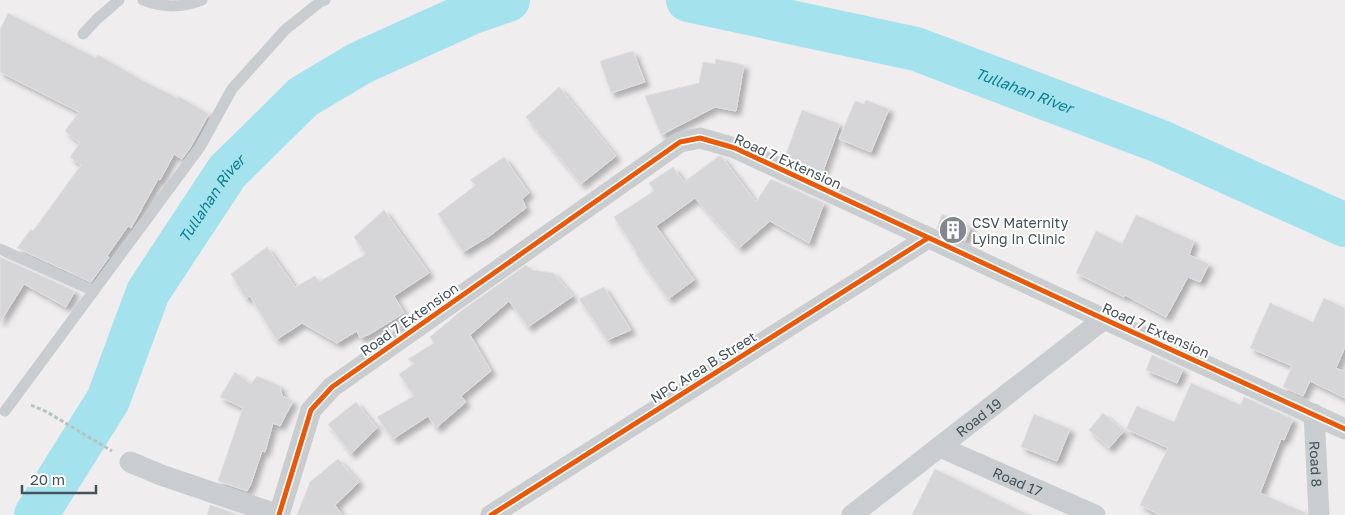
<svg xmlns="http://www.w3.org/2000/svg" width="1345" height="515" font-family="'Golos Text',sans-serif">
<style>
.lines{fill:none;stroke-linecap:round;stroke-linejoin:round}
.river{stroke:#a4e3ee;stroke-width:44}
.building{fill:#d6d6d8;stroke:#e0dfe1;filter:url(#shadow)}
.path{stroke:#b6c3be;stroke-width:3;stroke-dasharray:4 2.5;stroke-linecap:butt}
.service{stroke:#cacdcf;stroke-width:11}
.minor{stroke:#cacdcf;stroke-width:21}
.cycleway-casing{stroke:#fff;stroke-width:8}
.cycleway{stroke:#e8590c;stroke-width:5}
.labels{text-anchor:middle;dominant-baseline:central;stroke-width:4;stroke-linejoin:round;paint-order:stroke}
.street-label{font-size:14px;fill:#44525b;stroke:#fff}
.poi-label{font-size:14px;fill:#44525b;stroke:#fff;text-anchor:start}
.water-label{font-size:15px;font-style:italic;fill:#098093;stroke:#fff}
</style>
<defs>
<filter id="shadow"><feDropShadow dx="4.5" dy="4.5" stdDeviation="2.5" flood-color="#0004"/></filter>
</defs>
<rect width="100%" height="100%" fill="#efedee"/>
<g class="lines">
<g class="river">
<path id="s1" d="M688,0L916,49L1159,141L1345,225"/>
<path id="s2" d="M36,515L108,400L148,292L227,172L303,97L360,63L473,12L508,0"/>
</g>
</g>
<path class="building" d="M8,13L96,58L98,55L149,84L178,98V96L209,114L190,148L182,159L174,154L160,180L158,179L131,228L128,226L107,256L109,257L91,282L17,248L31,229L33,231L81,165L70,157L80,143L65,131L79,112L0,72V30Z
M633,51L645,82L611,93L600,61Z
M716,59L744,65L736,111L715,107L661,135L645,96L699,83L703,62L715,64Z
M559,87L616,156L581,184L526,117Z
M866,100L889,109L871,152L839,139L855,101L864,104Z
M802,110L840,124L822,174L785,157Z
M719,156L722,157L756,202L771,179L824,203L809,243L770,221L739,248L695,198L656,226L694,280L668,299L636,254L637,253L614,217L654,191L649,183L673,167L684,182Z
M504,157L529,193L522,199L526,208L488,237L463,252L438,214L476,185L470,180Z
M384,210L429,273L394,296L404,313L370,334L360,338L357,331L337,343L302,323L276,340L250,296L246,299L231,274L267,247L295,287L315,276L319,282L366,254L354,237Z
M942,214L971,226L965,241L937,228Z
M1136,215L1194,241L1189,255L1209,264L1200,282L1188,277L1166,317L1125,295L1124,297L1076,273L1096,231L1122,244Z
M0,257L75,291L66,307L24,284L0,322Z
M526,265L532,270L553,273L573,296L528,327L509,301L470,335L491,371L461,396L466,402L436,428L428,416L393,439L377,417L414,396L399,374L414,364L408,359L434,343L430,337L461,311Z
M604,287L631,330L607,340L579,299Z
M1324,298L1345,308V347L1336,368L1345,372V398L1310,381L1303,396L1283,387L1292,366L1250,348L1270,303L1313,322Z
M1152,355L1183,369L1177,383L1146,370Z
M235,372L251,384L257,376L280,386L282,396L293,401L280,426L273,423L265,452L262,451L251,484L247,491L218,481L243,408L220,397Z
M1191,383L1241,405L1244,397L1293,419L1284,440L1281,439L1260,493L1306,513V515H1160L1140,505L1168,448L1126,429L1137,406L1174,422Z
M356,402L377,428L351,454L328,424Z
M1103,413L1124,431L1109,448L1089,430Z
M1034,414L1070,429L1057,461L1021,447Z
M338,459L359,482L335,505L342,515H297L310,482Z
M935,469L952,477L1029,515H912Z
M210,505L236,514L235,515H207Z"/>
<g class="lines">
<path class="path" d="M31,405L47,412L112,451"/>
<path class="service" d="M143,0C163,8 182,8 202,0
M83,34L97,19L119,0
M0,249L94,291
M5,411L200,147L232,89L285,30L320,2L325,0"/>
<g class="minor">
<path id="s3" d="M1314,414L1319,515"/>
<path id="s4" d="M940,447L1095,515"/>
<path d="M130,462L161,475L279,515"/>
<path d="M279,515L311,410L332,387L680,142L700,138L735,148L1104,319L1345,429"/>
<path d="M491,515L928,238"/>
<path id="s5" d="M852,515L1104,319"/>
</g>
<defs>
<path id="cycleway" d="M279,515L311,410L332,387L680,142L700,138L735,148L1104,319L1345,429
M491,515L928,238"/>
</defs>
<use href="#cycleway" class="cycleway-casing"/>
<use href="#cycleway" class="cycleway"/>
</g>
<defs>
<symbol id="building-disc" viewBox="-11 -11 22 22"><circle r="9.5" fill="#80888e" stroke="#fff"/><path d="M-4-6H4V6H1V3H-1V6H-4ZM-2.5-4.3h1.7v1.8h-1.7ZM.8-4.3h1.7v1.8H.8ZM-2.5-1h1.7V.8h-1.7ZM.8-1h1.7V.8H.8Z" fill="#fff"/></symbol>
</defs>
<g fill-rule="evenodd">
<use href="#building-disc" x="937" y="214" width="32" height="32"/>
</g>
<g class="labels">
<g class="street-label">
<text transform="translate(788 161) rotate(24)">Road 7 Extension</text>
<text transform="translate(409 319) rotate(-35)">Road 7 Extension</text>
<text transform="translate(1156 330) rotate(24)">Road 7 Extension</text>
<text transform="translate(703 367) rotate(-32)">NPC Area B Street</text>
<text stroke="none"><textPath href="#s5" startOffset="160">Road 19</textPath></text>
<text stroke="none"><textPath href="#s3" startOffset="50">Road 8</textPath></text>
<text stroke="none"><textPath href="#s4" startOffset="85">Road 17</textPath></text>
</g>
<g class="poi-label">
<text x="972" y="222">CSV Maternity<tspan x="972" dy="16">Lying In Clinic</tspan></text>
</g>
<g class="water-label">
<text stroke="none"><textPath href="#s1" startOffset="349">Tullahan River</textPath></text>
<text stroke="none"><textPath href="#s2" startOffset="364">Tullahan River</textPath></text>
</g>
</g>
<path d="M22 485v8h74v-8" fill="none" stroke="#44525b" stroke-width="2.5"/>
<text x="30" y="485" font-size="15" fill="#44525b" stroke="#ffffff" stroke-width="4" paint-order="stroke">20 m</text>
</svg>
